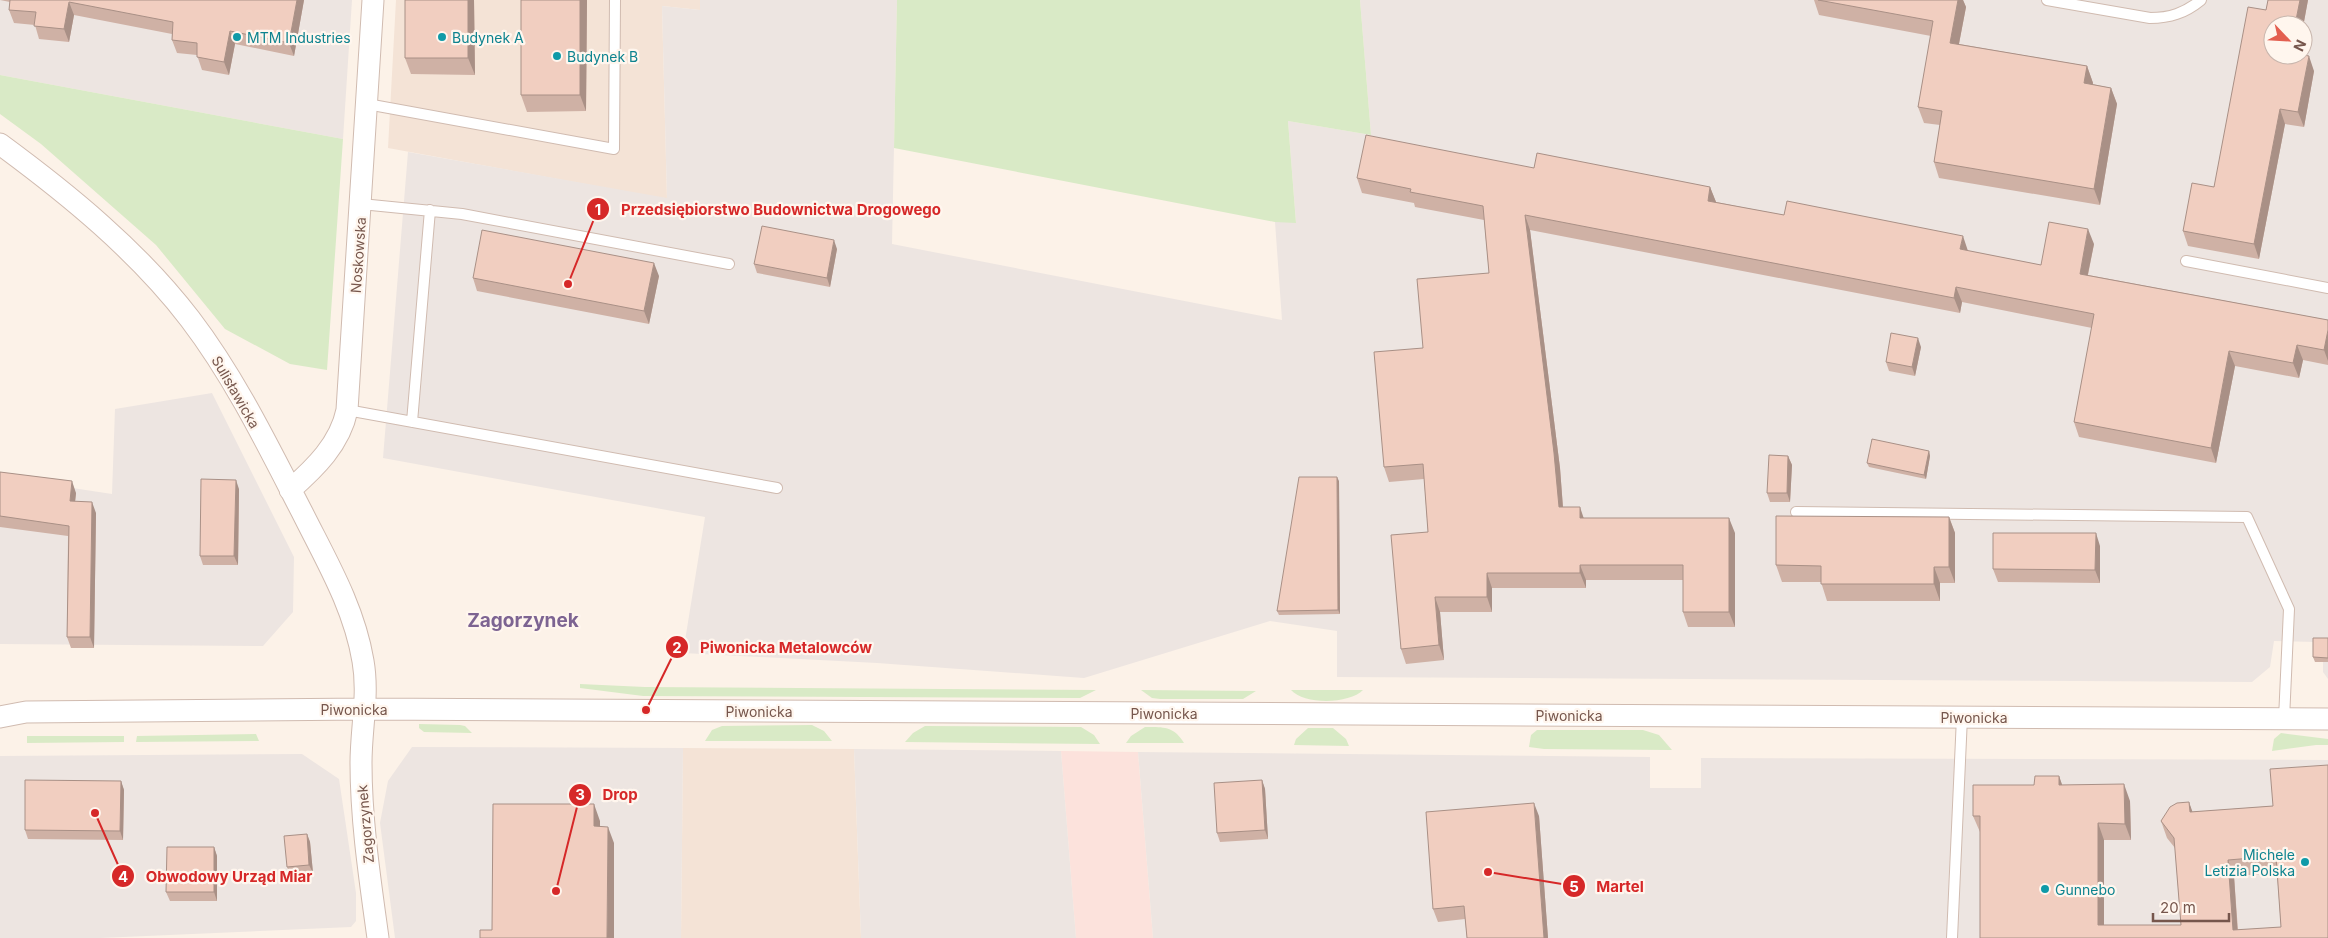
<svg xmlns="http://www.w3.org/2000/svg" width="2328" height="938" font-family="Inter,sans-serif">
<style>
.residential{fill:#f4e3d6}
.commercial{fill:#fce2dc}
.industrial{fill:#ede5e1;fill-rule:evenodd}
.green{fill:#d9eac6}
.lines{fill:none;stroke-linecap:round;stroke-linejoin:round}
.lane-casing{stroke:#d0bbb0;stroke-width:12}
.street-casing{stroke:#d0bbb0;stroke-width:23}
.lane{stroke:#fff;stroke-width:10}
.street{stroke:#fff;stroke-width:21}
.wall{fill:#cfb1a5;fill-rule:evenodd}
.shaded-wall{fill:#a99086}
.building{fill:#f1cec0;stroke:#a99086;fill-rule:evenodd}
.culture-dot{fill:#0f9aa8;stroke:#fff6ee;stroke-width:2}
.labels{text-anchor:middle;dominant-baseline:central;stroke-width:4.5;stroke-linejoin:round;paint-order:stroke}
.culture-label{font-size:14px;fill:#0d838f;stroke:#fff6ee;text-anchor:start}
.street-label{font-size:14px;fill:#76564c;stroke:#fff6ee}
.district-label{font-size:19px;font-weight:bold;fill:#7d6492;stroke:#fff6ee}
.leader{fill:none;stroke:#d62828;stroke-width:2}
.callout-dot{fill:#d62828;stroke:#fff6ee;stroke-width:2}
.mark-label{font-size:15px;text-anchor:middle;font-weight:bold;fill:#fff}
.callout-label{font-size:15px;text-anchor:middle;font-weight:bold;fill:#d62828;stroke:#fff6ee;stroke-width:4.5;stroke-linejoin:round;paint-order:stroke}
</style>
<rect width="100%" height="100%" fill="#fcf2e8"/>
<path class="residential" d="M396,0H700V10L662,6L667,199L388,148Z
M683,748L854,749L861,938H681Z"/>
<path class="commercial" d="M1061,751L1138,752L1153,938H1076Z"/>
<path class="industrial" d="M0,0H352L343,139L0,75Z
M700,0H897L892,244L1282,320L1275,222H1296L1288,121L1371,135L1360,0H2328V679L2323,672V662H2315V642L2274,641L2270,667L2252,682L1337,677V631L1270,621L1084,678L877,663L683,653L705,517L383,458L408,152L667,198L662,6L700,10ZM2273,25H2303V55H2273Z
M212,393L294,557L293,612L263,646L0,644V477L112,494L115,409Z
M412,747L683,748L681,938H395L380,823L388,781Z
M854,749L1061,751L1076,938H861Z
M1138,752L1650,757V788H1701V758L2328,760V938H1153Z
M302,754L339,779L356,893V921L351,927L100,938H0V756Z"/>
<path class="green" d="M897,0H1360L1371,135L1288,121L1296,223L1275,222L894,148Z
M0,75L343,139L327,370L290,364L225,329L156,245L41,144L0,114Z
M580,684L645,687L1096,690L1080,698L643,696L580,688Z
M1141,690L1256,691L1243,699H1160L1152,698Z
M1291,690H1363C1350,704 1304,705 1291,690Z
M419,724L460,725L465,726L472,733L424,732L419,728Z
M812,725L824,731L832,741H705L712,730L722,726Z
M925,726L1081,727L1094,735L1100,744L905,742L913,733Z
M1145,727C1163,727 1174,726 1184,743H1126L1131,736Z
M1308,728H1333L1346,739L1349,746L1294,745L1296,739Z
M1537,730H1643L1659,735L1672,750L1544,749L1529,747L1531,735Z
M2281,733L2328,739V745H2316L2272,751L2274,739Z
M256,734L259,741L136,742L137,736Z
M27,736H124V742L27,743Z"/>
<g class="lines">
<defs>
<path id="lane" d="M2047,0L2150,18C2170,18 2185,13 2201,0
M367,104L614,149L615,0
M361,204L462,214L729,264
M2186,261L2328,288
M347,410L777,488
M412,422L430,210
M1796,512L2247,517L2289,609L2284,719
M1952,938L1962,717"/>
<path id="street" d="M0,144C68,194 138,251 190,319C235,378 268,446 302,512C326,560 354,607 363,661C369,695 361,728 361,763C361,821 370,880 378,938
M290,490C315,468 340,444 347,410L373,0
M0,717L26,712L365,709L2328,719"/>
</defs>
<use href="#lane" class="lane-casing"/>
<use href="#street" class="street-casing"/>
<use href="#lane" class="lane"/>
<use href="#street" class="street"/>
</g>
<path class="wall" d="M0,0H304L294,56L235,44L229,75L202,70L197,55L177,53L172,40V34L74,15L69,42L39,39L35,25L14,23L9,10L10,2Z
M405,0H474L475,75L411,74L405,58Z
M587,0L586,111L527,112L521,95Z
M1814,0H1963L1966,7L1959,44L2087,66L2093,83L2092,84L2111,88L2117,104L2100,205L1939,178L1934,162L1940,125L1924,123L1918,107L1931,36L1819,15Z
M2268,0H2308L2303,27V25L2273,55L2314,71L2304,127L2285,124L2259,259L2188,246L2183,231L2214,187L2266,10Z
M1534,168L1710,187L1716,202L2041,265L2094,244L2088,275L2328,320V365L2303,360L2299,378L2235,366L2216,463L2079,437L2074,422L2092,328L1962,302L1960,313L1530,230L1560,468L1563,507L1584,518L1735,533V627H1688L1683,612V580H1586V588H1492V612H1440L1444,660L1406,664L1401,649L1428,532L1424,479L1389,482L1384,467L1423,348L1489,273L1484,220L1415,207L1414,203L1362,193L1357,178Z
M837,249L830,287L757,273L754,264Z
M659,276L649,324L477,291L473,278Z
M1921,347L1915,376L1889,371L1886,362Z
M1929,451L1930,456L1926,479L1869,467L1867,463Z
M1788,456L1792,465L1790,502H1770L1767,493Z
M0,472L76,493L75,501L96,513L94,648H71L67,637L68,536L0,527V528Z
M1339,481L1340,614L1279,615L1277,611Z
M239,489L238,565H203L200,556Z
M1949,517L1955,533V583H1940V601H1827L1821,582H1782L1776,565Z
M2100,546V583L1998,582L1993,569Z
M2328,638V662H2315L2313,657Z
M2059,776L2062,785L2130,801L2131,840H2104V925H2181L2175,848L2167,838L2161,821L2189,802L2192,812L2273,806L2328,938H1980V832L1973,816L2034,785ZM2277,873L2281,927L2238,930L2234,876Z
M1262,780L1265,789L1268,839L1220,842L1217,833Z
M121,781L124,790L123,840L28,839L25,830Z
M1539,816L1548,938H1467L1465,919L1438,922L1433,909Z
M307,834L310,842L313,873L291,876L287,867Z
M214,847L217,856V901H170L166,892Z"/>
<path class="shaded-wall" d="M297,0H304L294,56L289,43Z
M468,0H474L475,75L468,58Z
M580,0H587L586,111L580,95Z
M1958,0H1963L1966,7L1956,59L1950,43Z
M2300,0H2308L2303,27V25H2295Z
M69,2L74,15L69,42L64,29Z
M230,31L235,44L229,75L224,62Z
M2309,56L2314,71L2304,127L2298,112Z
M2087,66L2093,83L2090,99L2084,83Z
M2111,88L2117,104L2100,205L2094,189Z
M2280,109L2285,124L2259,259L2254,244Z
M1710,187L1716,202L1713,216L1708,201Z
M1525,215L1530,230L1560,468L1564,522L1559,507Z
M2088,229L2094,244L2085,288L2080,274Z
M1963,236L1968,251L1960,249Z
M834,240L837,249L830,287L827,278Z
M654,263L659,276L649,324L644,311Z
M1956,287L1962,302L1960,313L1954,298Z
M2328,330V361L2324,350Z
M1918,338L1921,347L1915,376L1912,367Z
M2297,345L2303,360L2299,378L2293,363Z
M2229,351L2235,366L2216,463L2211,448Z
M1929,451L1930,456L1926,479L1924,475Z
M1788,456L1792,465L1790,502L1787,493Z
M1337,477L1339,481L1340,614L1338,610Z
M236,480L239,489L238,565L234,556Z
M72,481L76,493L74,512L70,501Z
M92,502L96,513L94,648L90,637Z
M1580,507L1585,522L1580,518Z
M1949,517L1955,533V583L1949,567Z
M1729,518L1735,533V627L1729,612Z
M2096,533L2100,546V583L2095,570Z
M1580,565L1586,580V588L1580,573Z
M1934,567L1940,583V601L1934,584Z
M1487,573L1492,588V612L1487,597Z
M1435,597L1440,612L1444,660L1439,645Z
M2059,776L2065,793L2059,785Z
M1262,780L1265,789L1268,839L1265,830Z
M121,781L124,790L123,840L120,831Z
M2124,784L2130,801L2131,840L2125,824Z
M2189,802L2195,819L2190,812Z
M1534,803L1539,816L1548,938H1544Z
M594,804L600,821V843L594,826Z
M2098,823L2104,840V938L2098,925Z
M608,827L614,843V938H607Z
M307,834L310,842L313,873L309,865Z
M214,847L217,856V901L214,892Z
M2228,860L2234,876L2238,938L2233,930Z"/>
<path class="building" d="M10,0H297L289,43L230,31L224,62L197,57V43L172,40L173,22L69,2L64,29L34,26L36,12L9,10Z
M405,0H468V58H405Z
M521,0H580V95H521Z
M1818,0H1958L1950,43L2087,66L2084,83L2111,88L2094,189L1934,162L1942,111L1918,107L1933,21Z
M2268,0H2300L2295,25H2273V55H2303L2309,56L2298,112L2280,109L2254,244L2183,231L2192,183L2214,187L2248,7L2266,10Z
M1366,135L1534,168L1537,153L1710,187L1708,201L1784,215L1787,201L1963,236L1960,249L2041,265L2049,222L2088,229L2080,274L2328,320V330L2324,350L2297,345L2293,363L2229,351L2211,448L2074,422L2094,314L1956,287L1954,298L1525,215L1554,453L1559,507H1580V518H1729V612H1683V565H1580V573H1487V597H1435L1439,645L1401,649L1391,535L1428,532L1423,464L1384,467L1374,352L1423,348L1417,279L1489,273L1483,206L1410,192L1411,189L1357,178Z
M762,226L834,240L827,278L754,264Z
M482,230L654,263L644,311L473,278Z
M1891,333L1918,338L1912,367L1886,362Z
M1872,439L1929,451L1924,475L1867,463Z
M1769,455L1788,456L1787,493H1767Z
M0,472L72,481L70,501L92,502L90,637H67L69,526L0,516Z
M1299,477H1337L1338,610L1277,611Z
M201,479L236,480L234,556H200Z
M1776,516L1949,517V567H1934V584H1821V566L1776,565Z
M1993,533H2096L2095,570L1993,569Z
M2313,638H2328V658L2313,657Z
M2328,765V938H1980V816H1973V785H2034L2035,776H2059V785L2124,784L2125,824L2098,823V925H2181L2174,838L2161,821L2170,807L2177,803L2189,802L2190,812L2273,806L2270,769ZM2276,856L2281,927L2233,930L2228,860Z
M25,780L121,781L120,831L25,830Z
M1262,780L1265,830L1217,833L1214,783Z
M1534,803L1544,938H1467L1464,906L1433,909L1426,812Z
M493,804H594V826L608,827L607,938H480V930H492Z
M307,834L309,865L287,867L284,836Z
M167,847H214V892H166Z"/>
<g class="culture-dot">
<circle cx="237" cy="37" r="5"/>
<circle cx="442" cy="37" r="5"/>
<circle cx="557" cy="56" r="5"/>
<circle cx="2305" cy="862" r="5"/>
<circle cx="2045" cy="889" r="5"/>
</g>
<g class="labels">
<g class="culture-label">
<text x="247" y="37">MTM Industries</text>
<text x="452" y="37">Budynek A</text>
<text x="567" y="56">Budynek B</text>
<text x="2295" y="854" text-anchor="end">Michele<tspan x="2295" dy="16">Letizia Polska</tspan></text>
<text x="2055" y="889">Gunnebo</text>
</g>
<g class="street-label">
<text transform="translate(358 255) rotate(-86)">Noskowska</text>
<text transform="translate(236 392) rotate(60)">Sulisławicka</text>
<text x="354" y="709">Piwonicka</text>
<text x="759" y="711">Piwonicka</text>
<text x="1164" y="713">Piwonicka</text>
<text x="1569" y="715">Piwonicka</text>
<text x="1974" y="717">Piwonicka</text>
<text transform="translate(365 824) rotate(-95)">Zagorzynek</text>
</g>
<g class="district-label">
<text x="523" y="620">Zagorzynek</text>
</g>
</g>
<path class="leader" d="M568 284L598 209M646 710L677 647M556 891L580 795M95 813L123 876M1488 872L1574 886"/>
<g class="callout-dot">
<circle cx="568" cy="284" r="5"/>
<circle cx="646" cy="710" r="5"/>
<circle cx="556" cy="891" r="5"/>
<circle cx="95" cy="813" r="5"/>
<circle cx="1488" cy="872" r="5"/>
<circle cx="598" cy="209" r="12"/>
<circle cx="677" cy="647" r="12"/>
<circle cx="580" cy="795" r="12"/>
<circle cx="123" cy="876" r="12"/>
<circle cx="1574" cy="886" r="12"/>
</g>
<g class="mark-label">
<text x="598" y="215">1</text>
<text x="677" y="653">2</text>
<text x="580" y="800">3</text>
<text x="123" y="882">4</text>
<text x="1574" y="892">5</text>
</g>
<g class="callout-label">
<text x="781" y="215">Przedsiębiorstwo Budownictwa Drogowego</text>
<text x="786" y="653">Piwonicka Metalowców</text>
<text x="620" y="800">Drop</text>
<text x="229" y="882">Obwodowy Urząd Miar</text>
<text x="1620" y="892">Martel</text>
</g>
<g transform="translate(2288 40) rotate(115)"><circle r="24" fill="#fff6ee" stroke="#c8b6ad"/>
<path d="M0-4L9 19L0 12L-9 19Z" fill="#e35f50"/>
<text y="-8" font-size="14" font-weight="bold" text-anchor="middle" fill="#76564c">N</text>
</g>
<path d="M2153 913v8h76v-8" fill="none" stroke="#76564c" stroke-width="2.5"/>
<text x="2160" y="913" font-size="15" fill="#76564c" stroke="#fff6ee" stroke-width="4" paint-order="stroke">20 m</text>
</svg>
